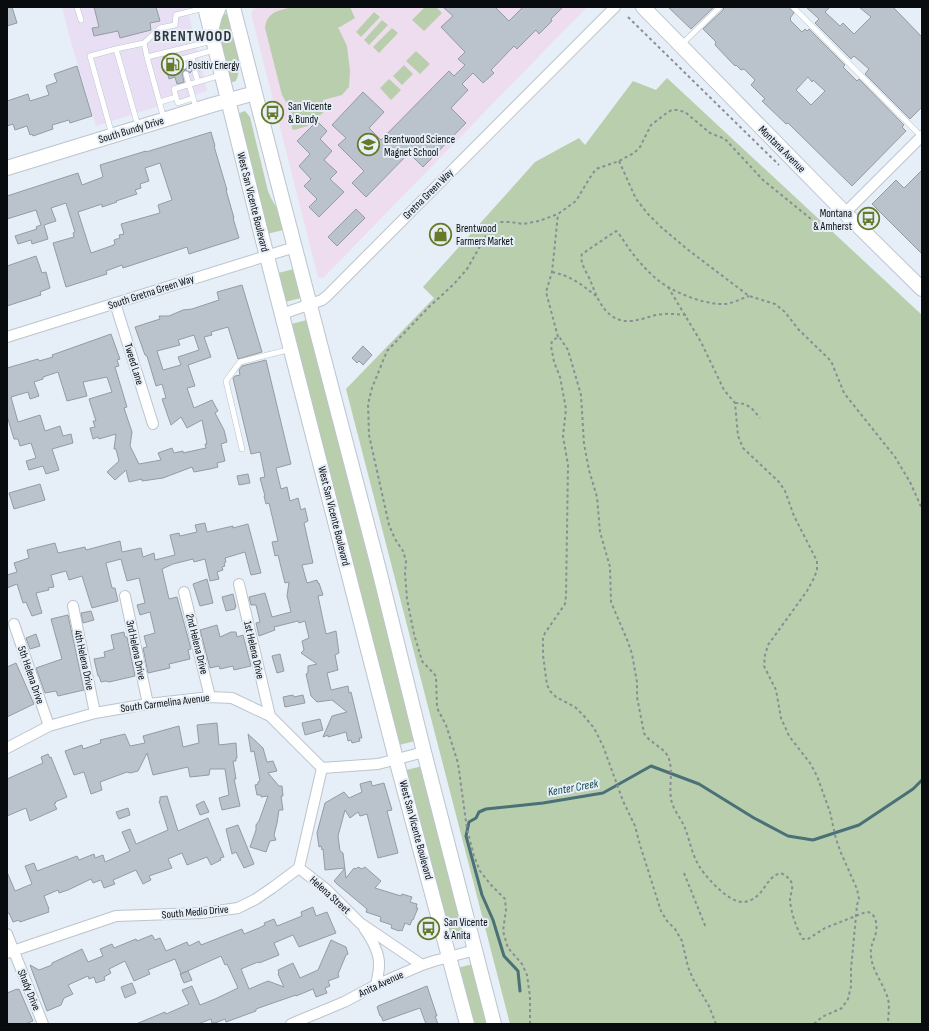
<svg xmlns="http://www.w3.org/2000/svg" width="929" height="1031" font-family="'Sofia Sans Condensed',sans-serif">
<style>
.commercial{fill:#e8dff4}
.education{fill:#ede}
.green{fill:#b9ceac}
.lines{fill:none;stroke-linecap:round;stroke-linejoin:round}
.stream{stroke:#4a7178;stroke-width:3}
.building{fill:#bac2cb;stroke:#939ba3;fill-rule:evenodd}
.lane-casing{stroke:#bcc4cd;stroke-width:6}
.street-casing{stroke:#bcc4cd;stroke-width:12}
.secondary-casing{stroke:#bcc4cd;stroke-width:16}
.path{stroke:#888e94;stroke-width:2;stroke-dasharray:3 3;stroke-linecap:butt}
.lane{stroke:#fff;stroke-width:5}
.street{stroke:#fff;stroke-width:10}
.secondary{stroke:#fff;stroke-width:14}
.labels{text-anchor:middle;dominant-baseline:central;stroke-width:4;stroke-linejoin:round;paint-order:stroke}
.poi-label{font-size:11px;fill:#090c0f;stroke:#e6eef7;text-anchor:start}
.street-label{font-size:11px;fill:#090c0f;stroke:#e6eef7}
.water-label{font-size:12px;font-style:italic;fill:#184950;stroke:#e6eef7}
.district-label{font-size:15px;font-weight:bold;letter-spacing:1px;fill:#2f363d;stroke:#e6eef7}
</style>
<rect width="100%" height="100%" fill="#e6eef7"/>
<path class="commercial" d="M62,7H187L207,91L96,126L71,42Z"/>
<path class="education" d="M259,7H587L323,278L318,277L251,13L254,9Z"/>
<path class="green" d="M294,7H350L355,18L340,27H338L347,46L350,71L349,87L342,95L323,100L325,111L308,126L294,130L292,129L291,107L293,106L286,102L282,95L265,28C267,11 280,10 294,7Z
M425,7H436L442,13L424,31L412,20Z
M374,12L380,17L361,37L356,32Z
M228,13C233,35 245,60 236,81L229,83L219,46L218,28L223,15Z
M382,20L388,25L369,45L364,40Z
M392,28L398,33L379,53L373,47Z
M416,51L430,64L420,74L406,61Z
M404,65L413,74L402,85L393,76Z
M667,78L922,315V1024H510L346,389L434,298L423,287L535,162L579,138L585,145L633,81L656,90Z
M389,79L401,90L391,100L380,88Z
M245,111L250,117L268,191L271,198L279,212L283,230L267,234L237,114Z
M294,269L301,298L285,302L278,273Z
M307,320L415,741L399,745L291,324Z
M423,766L465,937L450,941L406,770Z
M473,964L488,1024H472L457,968Z"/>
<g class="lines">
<path class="stream" d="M520,991L518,971L504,956L493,920L482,895L466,836L469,822L476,818L479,812L486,809L543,803L603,793L651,766L699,784L754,818L788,836L813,840L859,825L913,789L922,780"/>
</g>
<path class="building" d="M7,7H12L17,23L7,26Z
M94,7H156L160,21L150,23L151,30L120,38L118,31L94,36L92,28L99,27Z
M443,7H495L509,21L523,7H563L551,19L552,21L539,34L536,30L517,49L514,46L491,70L494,73L483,83L473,73L462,84L468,90L451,108L466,123L423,167L409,153L366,197L352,183L364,171L338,145L346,138L332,125L363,92L384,112L369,128L381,140L449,71L454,76L465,65L458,59L465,52L441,27L453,16Z
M668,7H714L691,29Z
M724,7H789L794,13L790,18L791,19L790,20L802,32L805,29L807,31L809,29L845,65L843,67L857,81L859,79L904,125L902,127L906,131L852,186L788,123L786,124L762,101L765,99L751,85L755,80L744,69L741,70L736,65L735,66L715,45L716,42L703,29L723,10ZM808,77L812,82L813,80L825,91L811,105L796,90Z
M806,7H830L825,12L840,26L843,23L854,34L871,17L859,7H893L922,37V107L910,119L865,74L869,69L854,56L851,59L815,23L819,19Z
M175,54L179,68L185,70L189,65L191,67L194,68L198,63L200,71L194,68L190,73L188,71L185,70L182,73L184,82L177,84L175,77L169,79L163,57Z
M77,66L92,116L70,123L69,120L52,125L53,129L33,136L32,134L30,135L27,126L15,130L13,124L7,126V101L28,94L30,101L49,95L46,86L57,82L54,74Z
M317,121L327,131L320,139L332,151L324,160L337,172L330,179L344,192L319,217L309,207L317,199L304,186L311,179L299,166L310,154L297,141Z
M211,132L215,146H214L227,190H226L234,218H233L239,238L189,254L187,247L123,268L122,265L106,271L107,274L66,287L53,243L74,237L73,233L75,232L66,203L51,208L56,221L44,225L48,239L32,244L31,240L18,244L15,236L37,229L36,227L41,225L36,210L7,219V196L78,173L82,185L103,177L100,165L146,151V152ZM160,163L172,200L158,205L160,213L121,224L124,234L119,235L120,238L114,240L115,244H114V245L91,253L78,212L102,204V207L117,202L116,201L137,194L135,190L141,188L140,184L149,181L145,168Z
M922,170V254L872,204L896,180L904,188Z
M356,209L365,218L337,246L328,237Z
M36,256L42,273L46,272L50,288L40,292L41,295L7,306V266Z
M242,285L262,352L238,359L228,327L211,332L212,335L204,337L211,357L188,365L195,386L187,388L194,408L212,400L218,411L215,413L224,430L227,442L221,444L225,461L217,463L218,467L210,469L194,472L192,467L163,478L142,481V479L129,482L126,470L115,480L107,472L119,461L116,449H114L116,434L99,439L98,437L93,439L90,428L95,427L93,421H96L89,399L112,392L107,377L83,382L87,396L67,401L58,372L43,377V379L34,382L39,396L30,399L28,392L11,397L18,422L40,415L45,431L60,426L63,436L71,434L73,443L52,449L59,470L46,474L43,466L29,470L26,461L36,458L31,443L20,446L18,439H14L7,416V368L38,359L39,361L53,357L52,355L111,334L120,359L117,360L119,366L115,367L127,407L124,408L132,432L130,446L139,464L161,460L158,453L172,448L174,453L183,451V453L206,448L205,444H207L202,420L187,428L181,417L171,425L162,399L166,398L162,384L156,386L147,356L145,355L135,327L160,319L159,316H169L183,310L192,309L219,300L217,292ZM194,335L199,350L178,357L181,365L163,370L157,351L180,345L178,340Z
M363,346L372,355L363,365L359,361L357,363L352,358Z
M266,360L291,464L276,468L281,489L287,487L290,501L298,498L301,510L305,508L308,521L304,523L313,563L302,565L307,583L317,580L318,583H319L323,595L318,596L326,634L336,631L339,653L335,655L338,670L327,673L331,690L348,686L349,693L351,692L362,738H359L360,741L352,743L351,740L348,741L346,732L328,737V735L323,737L332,716L347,712L332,700L317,702L311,696L306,674L308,673V666L317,664L301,653L304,650L302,641L309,638L305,621L299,623L298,621L274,627L275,630L259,636L256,623L260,622L256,605H251L249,597L265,593L272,617L291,612L287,596L289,582L285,583L278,555L275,556L272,542L278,541L269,503L266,504L264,496H265L260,478L265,477L260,452L251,454L233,378L235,376L240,375L239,370L242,366Z
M248,474L250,483L239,485L237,476Z
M40,484L45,500L14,509L9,493Z
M205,523L207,532L233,526V528L248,524L261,573L251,575L245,552L225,558L226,562L224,563L225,566L222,567L223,570L217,572L219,579L210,581L205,559L194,562L193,559L173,564L162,569L169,599L177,597L191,649L188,650L190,659L169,664L170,668L148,673L143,648L147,647L144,636L155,633L150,612L140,615L137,605L145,603L139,578L127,581L121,559L106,563L112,588H115L118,601L92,608L82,576L69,580L66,571L51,575L54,587L48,588L49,590L36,593L42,613L32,616L26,602L23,603L17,584L7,588V575L17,572L14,563L29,558L27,550L55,543L58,553L85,547L86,550L120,541L122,552L141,548L143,557L154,553L155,560L175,555L170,535L179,533L180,536L197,532L195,525Z
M207,579L213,603L200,606L193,584Z
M233,594L236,607H235V609L226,611L222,597Z
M91,611L94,620L83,623L81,613Z
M68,615L84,690L58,696L56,691L45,693L36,668L62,659L51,619Z
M217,625L220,637L231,632H236L237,637L243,635L251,666L234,670L233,666L220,669L219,666L210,668L200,630Z
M124,632L125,637H127L135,676L109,682L106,681L101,682L99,676H98L94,659L105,657L104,652L114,649L111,635Z
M36,634L40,646L30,649L26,638Z
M280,654L284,671L277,673L272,656Z
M16,663L34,704L7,717V667Z
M293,695L294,697L303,695L305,703L285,707L283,697Z
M320,719L323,730L305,735L302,723Z
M217,723L219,745L236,743L237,758H236V761H233L236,779H234L240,806L222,810L219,798L229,795L225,769H210L209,775L190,777L188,767L153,775L147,753L138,771L130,773L127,772L100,782L102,790L91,794L84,772L74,775L65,751L82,745L83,749L101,743L100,740L125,734L130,746L145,743L143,736L179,726L183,747L199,743L197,725Z
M248,734L263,748L267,762L273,761L277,771L268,773L279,786H282L283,796H281L283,810H279L277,823L274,835L276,840L270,841L266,852L250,847L256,830V825L259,821L268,796L261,797V795H257L255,785L258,784V782L260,781L254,751L251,752Z
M48,754L50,758L51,757L67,797L55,802L56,803L54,804L57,809L30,821L26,808L7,816V779L43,763L41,757Z
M371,781L372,786L384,783L392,810L387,811L398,853L378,858L367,814L360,816L358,812L350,818L345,810L338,836L340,851L343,853L346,878L354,868L356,869L358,867L362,869L365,867L381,881L375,888L401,896L402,894L412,897L410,902L417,904L416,908H418L413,920H412L410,925L405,923L402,931L400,930L399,931L391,928L392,925L380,921L381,917L366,912L367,909L337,884L334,881L345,868L325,870L323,849L322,850L321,846L319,847L317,833L325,803L344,792L349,798L362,792L360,784Z
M167,796L178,831L208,818L224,857L220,858L221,860L211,865L207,857L187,865L182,853L168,859L172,868L149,876L151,880L143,884L136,870L113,880L115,884L104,888L101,880L93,883L91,879L68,890L59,893L58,890L44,896L49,909L48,910L49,912L20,922L19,920L13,922L9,913L7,914V872L15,891L32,884L25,866L34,863L37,871L77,856L79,860L94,854L95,858L103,855L105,862L130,851L122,832L130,829L136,844L168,830L159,801H160V797Z
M204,801L209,812L200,815L196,805Z
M128,808L130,815L119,819L116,812Z
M238,825L254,864L244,868L236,852L232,854L226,829Z
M313,907L316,916L327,912L336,933L299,947L293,935L274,943L279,955L259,963L258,962L241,969L249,989L268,981L284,987L278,974L279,973L278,970L293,963L300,978L318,970L331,940L346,947L348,954L346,955L341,967L338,974L339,977L328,981L330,986L325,988L327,993L316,997L313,989L296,996V995L270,1004L256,1009V1011L226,1022L225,1019L215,1023H212L211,1019L198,1024H136L165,1012L166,1014L189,1004L182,990L192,986L200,1005L215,999L238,988L227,964L225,965L221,956L181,974L175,959L148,970L150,974L134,981L125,961L109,969L111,973L104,977L105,980L96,983L94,977L89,979L88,976L68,985L73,994L64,998L61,1005L47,1011L30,965L39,970L52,965V963L82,949L88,962L103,956L100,949L112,944L114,948L136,939L137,941L152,935L155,940L160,938L166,951L187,942L189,946L199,941L201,945L242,929L244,934L259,928L265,925L264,923L274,919L277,926L302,916L301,912Z
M188,971L192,980L184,983L180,974Z
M132,983L136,993L125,998L121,987Z
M427,986L437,1016H435L438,1024H426L420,1008L383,1021L381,1016H380L377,1007L378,1006Z
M17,989V990L19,989L33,1021L25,1024H7V993Z"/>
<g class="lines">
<defs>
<path id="lane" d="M77,7L81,20
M793,7L922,137
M144,43L147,57
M681,45L720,7
M192,56L193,64
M184,66L182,59L214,50
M195,72L198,82
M186,74L196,108
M176,97L178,103L193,98
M160,102L176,97L174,89L221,75
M164,119L147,57L212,41
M138,126L116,49L144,43L160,28L175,25L176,15L204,8
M112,135L90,56L116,49
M242,449L226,381L240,362L291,349"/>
<path id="street" d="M845,213L922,136
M115,303L153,424
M282,314L322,300L327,296L615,7
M7,337L295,247
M239,584L270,716
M184,592L210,697
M125,596L148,704
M73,606L95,713
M14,624L49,726
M7,748L49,726L95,713L148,704L210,697L232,698L270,716L322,768L378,764L424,752
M299,868L327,890L360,923L422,965
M364,928C371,938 380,953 379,966C379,972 377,979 376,985
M7,934L43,1024
M7,953L116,916L202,913L238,908L256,899L272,888L299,868L322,768
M291,1024L344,1002L376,985L422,965L434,961L475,950"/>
<path id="secondary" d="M205,7L262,237L396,759L467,1024
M233,7L278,183L378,566L424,752L494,1024
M643,7L845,213L922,289
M211,31L215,16L219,7
M7,168L212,105L255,93"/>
</defs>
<use href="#lane" class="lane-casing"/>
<use href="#street" class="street-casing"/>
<use href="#secondary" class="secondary-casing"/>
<path class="path" d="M628,17L779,165
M619,161L636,199L648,214L661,227L687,249L749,296L775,304L785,312L798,329L831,361L844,393L895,457L910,482L922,509
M552,272C571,276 581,284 596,296
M668,287L701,342L724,390L735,403L738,436L743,448L779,482L785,491L794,516L817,561V570L814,578L807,591L768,645L765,655L764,666L776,690L781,718L789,736L810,763L817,776L830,812L836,839L841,853L857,889L859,899L857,905L851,969V986L848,999L842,1008L822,1017L814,1024
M686,315C676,314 666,313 656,315C648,317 640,320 632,321C607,323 598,301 591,282C588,274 579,263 582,254L616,231L617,232C623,238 627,247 633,254C641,264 649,273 659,281C675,293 705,305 725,304C733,303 741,299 749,296
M558,337L546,292L552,272L558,214
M735,403C748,403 752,408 760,418
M684,873L706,928
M530,1024V997L527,975L522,964L508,948L503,931L506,910L505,899L491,885L480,871L474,856L467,829L458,763L446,725L437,708L436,676L422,661L414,634L407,599L405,573L406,561L403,551L395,539L389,525L369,435L368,404L372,388L387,351L429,307L454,284L467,269L491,227L499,222H510L523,224L539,221L558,214L576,201L589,179L596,169L619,161L634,153L640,147L651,125L668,112L672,110H677L685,112L710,133L725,139L763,180L811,219
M716,1024L709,1006L693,979L688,967L682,941L675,929L667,921L661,911L640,845L635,826L623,801L603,746L594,728L584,716L575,707L556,697L550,691L547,685L543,655V638L545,633L565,604L566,596L568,465L563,436L566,409L560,377L554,362L551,346L552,341L558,337L560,338L568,350L581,395L584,444L589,470L597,497L600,532L610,567L611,602L628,642L632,654L637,682V697L644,733C650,744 665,747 669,759C673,771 669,786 671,798C672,809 681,818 685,828C689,838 691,850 696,860C701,873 729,904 744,902C765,899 764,877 781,873C786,876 790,878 792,884C793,889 790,895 790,900C791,912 796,928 803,939H808L825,928L866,912C877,912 878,928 875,936C873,943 870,947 871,954C871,970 884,984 888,999C890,1007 888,1016 888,1024"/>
<use href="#lane" class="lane"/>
<use href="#street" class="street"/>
<use href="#secondary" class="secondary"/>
</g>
<defs>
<symbol id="fuel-ring" viewBox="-11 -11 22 22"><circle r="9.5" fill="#e6eef7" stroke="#667a2a" stroke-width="1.5"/><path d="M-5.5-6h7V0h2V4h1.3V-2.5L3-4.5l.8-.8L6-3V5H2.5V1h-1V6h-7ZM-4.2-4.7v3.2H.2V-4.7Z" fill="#667a2a"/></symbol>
<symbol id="bus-ring" viewBox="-11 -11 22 22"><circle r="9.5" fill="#e6eef7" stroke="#667a2a" stroke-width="1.5"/><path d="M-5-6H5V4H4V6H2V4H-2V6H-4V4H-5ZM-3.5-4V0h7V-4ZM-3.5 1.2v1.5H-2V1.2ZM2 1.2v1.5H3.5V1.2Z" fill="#667a2a"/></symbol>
<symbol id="school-ring" viewBox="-11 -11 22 22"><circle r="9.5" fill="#e6eef7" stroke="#667a2a" stroke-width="1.5"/><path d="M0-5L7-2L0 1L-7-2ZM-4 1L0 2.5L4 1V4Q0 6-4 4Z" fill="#667a2a"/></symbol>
<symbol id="shop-ring" viewBox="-11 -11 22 22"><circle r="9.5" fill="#e6eef7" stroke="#667a2a" stroke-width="1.5"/><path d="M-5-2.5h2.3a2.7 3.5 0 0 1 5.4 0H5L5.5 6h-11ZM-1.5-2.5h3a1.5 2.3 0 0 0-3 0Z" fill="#667a2a"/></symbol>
</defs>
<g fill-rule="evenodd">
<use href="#fuel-ring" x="160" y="52" width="25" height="25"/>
<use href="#bus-ring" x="260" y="100" width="25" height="25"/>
<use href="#school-ring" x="356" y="132" width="25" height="25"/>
<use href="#bus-ring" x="856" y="206" width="25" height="25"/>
<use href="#shop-ring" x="428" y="222" width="25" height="25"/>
<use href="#bus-ring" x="416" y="916" width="25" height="25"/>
</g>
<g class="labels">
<g class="poi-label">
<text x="188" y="65">Positiv Energy</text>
<text x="288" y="106">San Vicente<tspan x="288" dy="13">&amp; Bundy</tspan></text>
<text x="384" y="139">Brentwood Science<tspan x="384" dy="13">Magnet School</tspan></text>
<text x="852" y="213" text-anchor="end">Montana<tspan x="852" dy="13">&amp; Amherst</tspan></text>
<text x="456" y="228">Brentwood<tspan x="456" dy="13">Farmers Market</tspan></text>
<text x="444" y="922">San Vicente<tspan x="444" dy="13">&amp; Anita</tspan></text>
</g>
<g class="street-label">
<text transform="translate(131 130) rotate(-17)">South Bundy Drive</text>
<text transform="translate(782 149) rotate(45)">Montana Avenue</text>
<text transform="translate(428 194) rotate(-45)">Gretna Green Way</text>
<text transform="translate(253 202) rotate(76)">West San Vicente Boulevard</text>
<text transform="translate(151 292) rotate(-18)">South Gretna Green Way</text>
<text transform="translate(134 364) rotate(73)">Tweed Lane</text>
<text transform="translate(334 516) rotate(76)">West San Vicente Boulevard</text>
<text transform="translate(197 644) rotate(76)">2nd Helena Drive</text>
<text transform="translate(136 650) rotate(78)">3rd Helena Drive</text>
<text transform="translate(254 650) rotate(77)">1st Helena Drive</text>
<text transform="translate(84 660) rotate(78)">4th Helena Drive</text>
<text transform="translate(31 675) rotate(71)">5th Helena Drive</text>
<text transform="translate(165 703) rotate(-7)">South Carmelina Avenue</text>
<text transform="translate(416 830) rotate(75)">West San Vicente Boulevard</text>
<text transform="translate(330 895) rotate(42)">Helena Street</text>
<text transform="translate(195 912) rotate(-5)">South Medio Drive</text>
<text transform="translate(381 984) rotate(-25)">Anita Avenue</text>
<text transform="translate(29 990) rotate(68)">Shady Drive</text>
</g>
<g class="water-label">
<text transform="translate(573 788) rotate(-10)">Kenter Creek</text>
</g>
<g class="district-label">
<text x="193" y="36">BRENTWOOD</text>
</g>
</g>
<rect width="929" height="1031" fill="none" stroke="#090c0f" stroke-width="16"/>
</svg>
